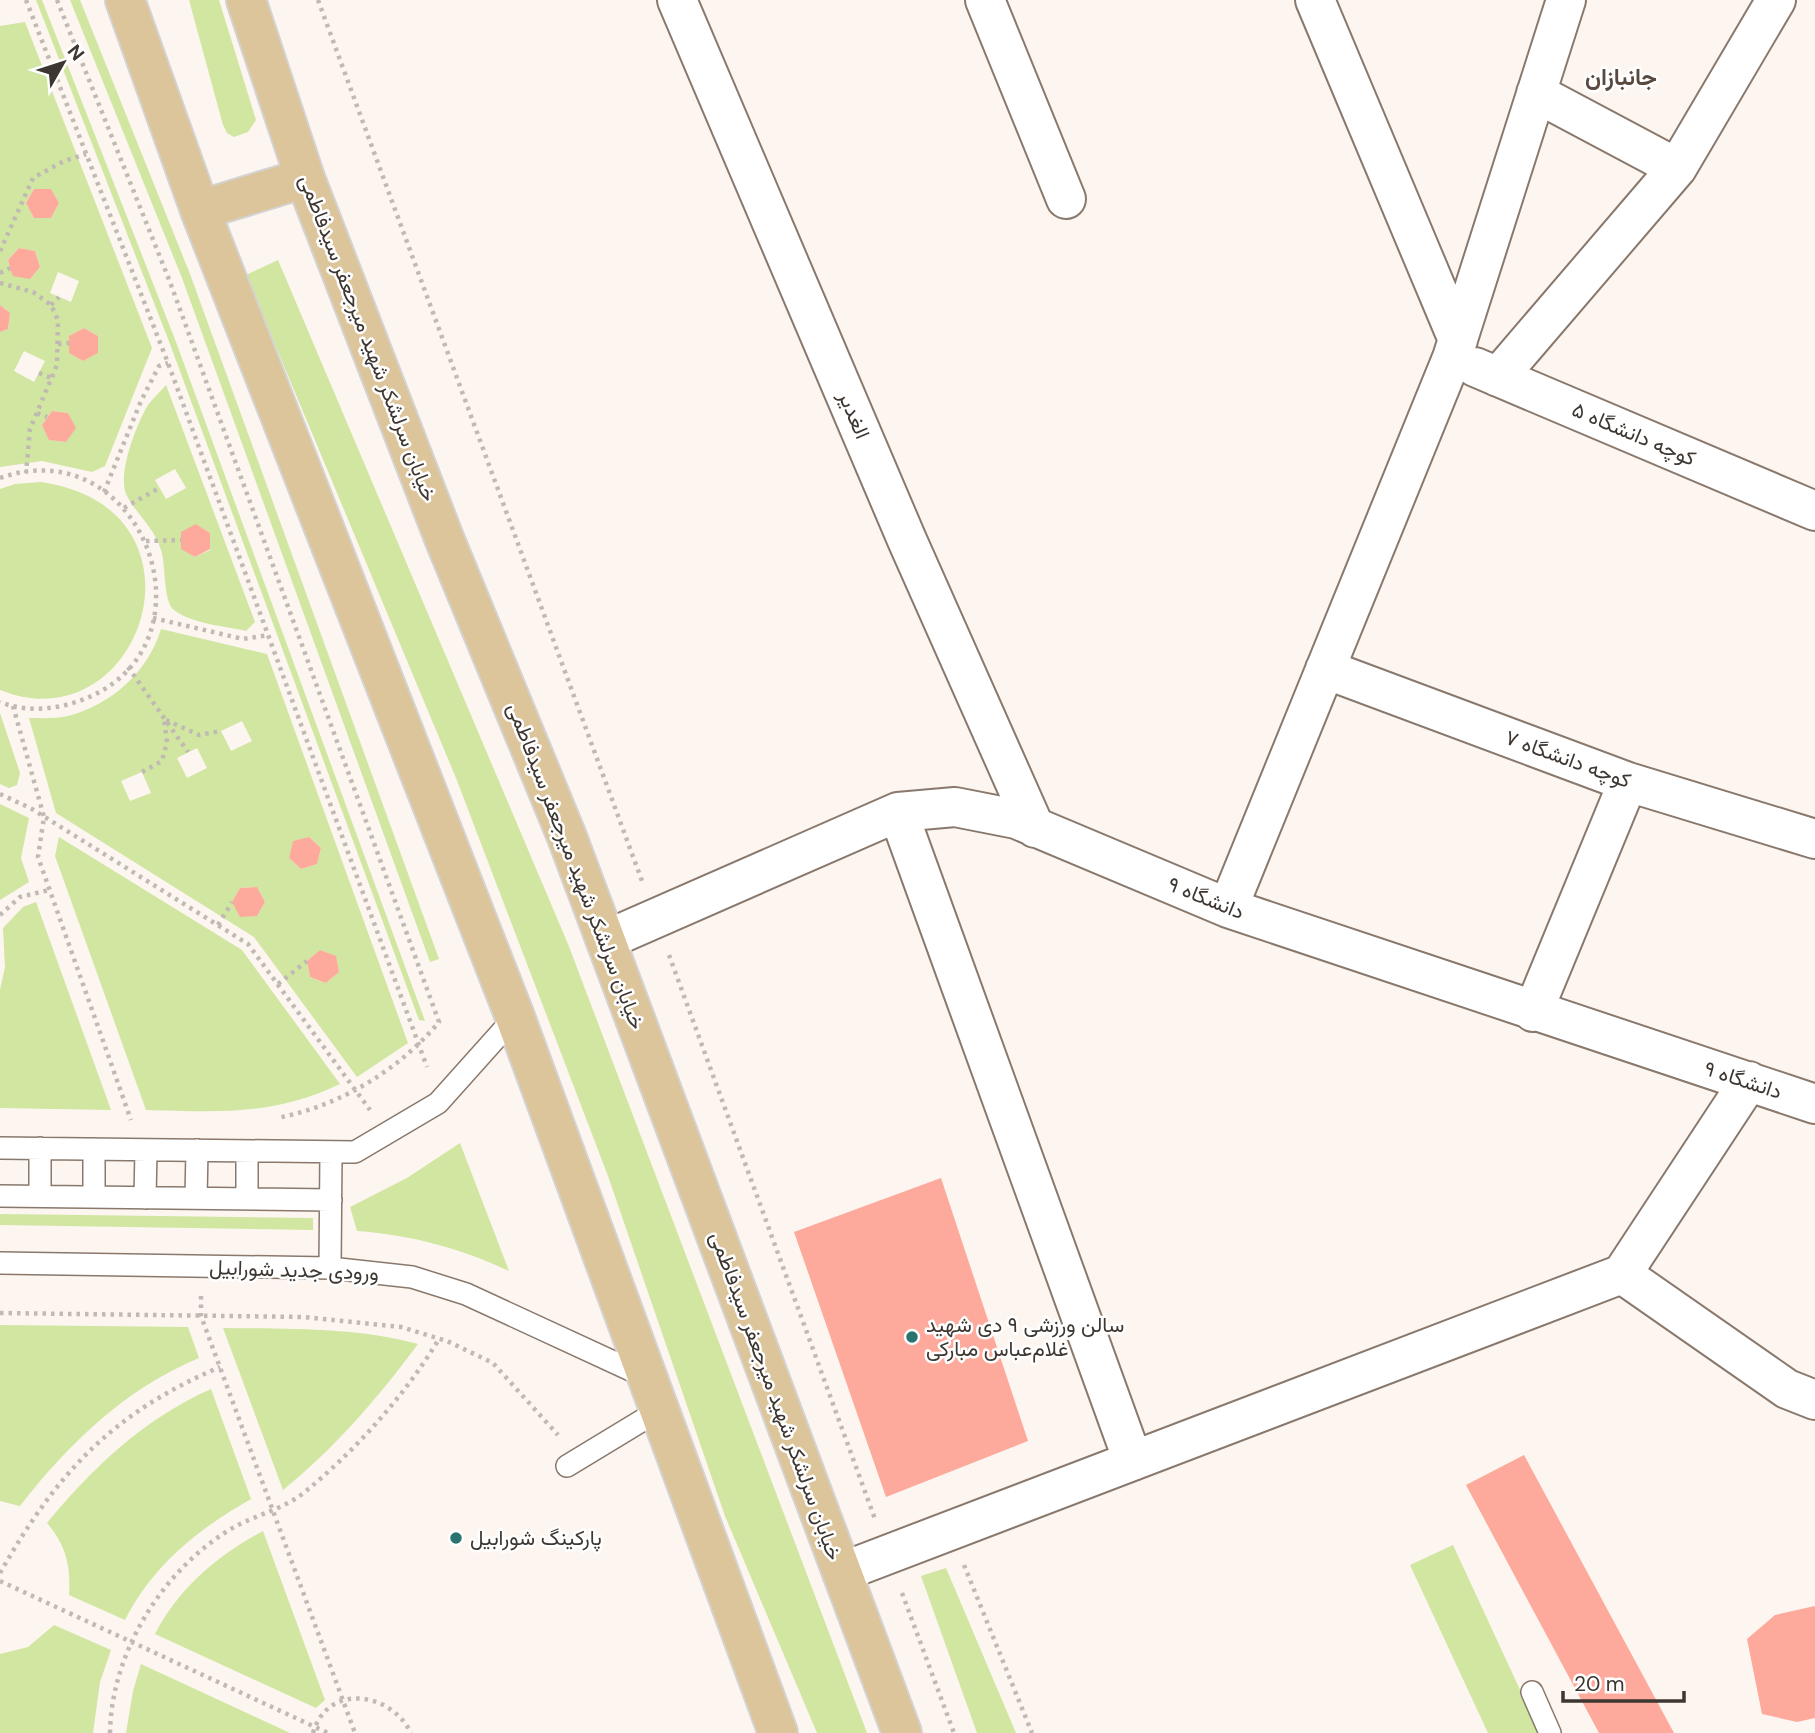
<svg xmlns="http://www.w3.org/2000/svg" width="1815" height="1733" font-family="'DM Sans',Vazirmatn,sans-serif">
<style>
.green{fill:#d0e6a1;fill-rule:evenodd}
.building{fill:#fda99b}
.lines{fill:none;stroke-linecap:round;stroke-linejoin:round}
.lane-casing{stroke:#89786c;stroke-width:24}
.street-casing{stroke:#89786c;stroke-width:42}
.primary-casing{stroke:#d4d3d2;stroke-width:42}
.path{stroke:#c0b9b4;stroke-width:4.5;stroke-dasharray:3.5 5;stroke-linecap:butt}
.lane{stroke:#fff;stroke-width:21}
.street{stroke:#fff;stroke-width:38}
.primary{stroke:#dcc49b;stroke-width:38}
.poi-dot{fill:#2a736f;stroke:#fff;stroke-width:2.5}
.labels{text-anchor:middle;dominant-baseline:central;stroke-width:5;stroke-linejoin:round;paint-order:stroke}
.street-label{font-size:21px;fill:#3d3631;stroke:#fff}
.poi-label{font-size:21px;fill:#3d3631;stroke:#fff;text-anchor:start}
.neighbourhood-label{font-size:23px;font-weight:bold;fill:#59493e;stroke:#fff}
</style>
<rect width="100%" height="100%" fill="#fdf5f0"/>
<path class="green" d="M36,0H42L176,342L425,1021L419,1020L170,344Z
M70,0H80L190,274L439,959L430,962L182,278Z
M189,0H219L256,120L248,132L234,137L227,133L223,125Z
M25,22L152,348L105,466L92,472L42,461L0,467V332L8,329L10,313L0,305V26ZM34,189H51L59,203L51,218H34L26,203ZM19,248L35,251L40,267L30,279L10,268L8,260ZM58,272L79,281L71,302L50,293ZM84,328L98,336V353L83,361L69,353V336ZM24,351L45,361L34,382L14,371ZM52,411L68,413L75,428L66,442L50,440L42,425Z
M278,260L568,944L867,1733H817L725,1516L608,1176L456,778L246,275Z
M166,385L255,622L246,631C225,626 192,624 174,610C163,602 166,565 161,550C154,527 137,515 127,496C116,476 137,423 148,405C153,398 161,391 166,385ZM175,469L186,488L166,499L155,480ZM196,524L210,533V550L195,557L181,548Z
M41,482C221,508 142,747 0,690V489L15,484Z
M161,629L267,654L408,1043L357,1077L254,937L56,813L29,718C41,718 56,719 68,716C111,705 148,672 161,629ZM242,721L252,741L231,751L221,731ZM197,748L207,768L187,778L177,758ZM142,772L151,793L130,801L121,781ZM309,837L321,848L317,864L301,869L289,858L293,842ZM257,887L265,902L257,916H240L232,902L240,888ZM320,950L335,956L339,972L326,983L310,977L307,961Z
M0,713L20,773L17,785L9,788L0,784Z
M0,804L29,818L21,858L29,882L0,900Z
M59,837L242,950L340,1084C274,1116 217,1112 146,1110L55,856Z
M36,902L111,1110L0,1108V990L5,967L3,928L23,907Z
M460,1143L509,1271C459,1248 412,1235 357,1231L350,1207L407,1178Z
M0,1214L313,1218V1230L0,1225Z
M0,1325L188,1327L199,1358C125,1389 69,1443 20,1506L0,1501Z
M223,1328C288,1329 355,1327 418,1344C378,1398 335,1448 283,1490Z
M211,1389L251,1499C198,1529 153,1565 125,1620L69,1595C71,1566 66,1545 47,1523C93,1467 144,1419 211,1389Z
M263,1531L325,1700L316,1708L155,1634C179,1588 218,1555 263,1531Z
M1453,1545L1540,1733H1488L1410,1565Z
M946,1568L1016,1733H977L921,1576Z
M54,1625L111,1650L100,1682L93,1733H0V1654L28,1647Z
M141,1664L290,1733H126L133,1691Z"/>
<path class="building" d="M34,189H51L59,203L51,218H34L26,203Z
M19,248L35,251L40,267L30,279L13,276L10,268L8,260Z
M0,305L10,313L8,329L0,332Z
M84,328L98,336V353L83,361L69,353V336Z
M52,411L68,413L76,428L66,442L49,440L42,425Z
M196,524L210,533V549L195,557L181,549V532Z
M309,837L321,848L317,864L301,869L289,858L293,841Z
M257,887L265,902L257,916L240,917L232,902L240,888Z
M320,950L336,956L339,972L326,983L310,977L307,961Z
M941,1178L1028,1441L886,1497L794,1232Z
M1524,1455L1674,1733H1599L1466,1485Z
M1815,1606V1718L1797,1722L1762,1714L1747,1639L1775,1615Z"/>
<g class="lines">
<defs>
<path id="lane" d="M0,1148L355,1152L438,1103L515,1017
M0,1196L331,1200
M40,1196V1148
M94,1197V1149
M145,1198L146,1150
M196,1198L197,1150
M247,1199V1151
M0,1263L330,1268L412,1277L466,1294L648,1378
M330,1268L331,1152
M567,1466L661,1409
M1532,1692L1550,1733"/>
<path id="street" d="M677,0L907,540L1035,828
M985,0L1066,199
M1315,0L1458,340
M1536,93L1677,168
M1475,367L1815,511
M1498,377L1677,168L1776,0
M1325,669L1628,782L1815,839
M898,812L1133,1461
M1228,908L1452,358L1566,0
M606,940L898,812L955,807L1016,819L1228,908L1815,1104
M1533,1012L1628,782
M1622,1274L1787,1389L1815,1400
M842,1572L1622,1274L1749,1081"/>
<path id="primary" d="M125,0L200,210L515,1017L778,1733
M246,0L305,178L444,538L567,837L902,1733
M200,210L305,178"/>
</defs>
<use href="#lane" class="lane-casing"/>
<use href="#street" class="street-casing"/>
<use href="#primary" class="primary-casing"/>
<path class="path" d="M26,0L168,363L427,1067
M57,0L170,282L439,1022C399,1070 340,1106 277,1118
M318,0L642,881
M0,251L33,178L64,161L86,154
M0,273L10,268
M0,283L33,292L51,305L58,320L57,365L30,429L26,473
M51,305L59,297
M58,344L69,343
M39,373L52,378
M37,413L47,417
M0,478C144,427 225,650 79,701C54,710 24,712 0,702
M104,492L141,401L159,366L168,363
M124,508L159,488
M146,541L181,540
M153,618L243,639L269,635
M128,667L188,752
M13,706L44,817L38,857L131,1120
M142,772L162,761L167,742L164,719L199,735L221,731
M0,794L32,809L248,944L370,1110
M0,915L20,897L49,890
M218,925L232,902
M669,955L875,1519
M278,984L307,961
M201,1296V1316L355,1733
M0,1313L304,1317L401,1327L447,1341L493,1363L558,1435
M964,1565L1032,1733
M0,1573C57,1473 112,1413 220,1367
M0,1581L328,1733
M902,1593L954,1733
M110,1733C111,1655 160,1574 226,1532C252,1515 282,1511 306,1491C357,1449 405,1395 439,1339
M313,1733C328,1682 391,1692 411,1733"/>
<use href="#lane" class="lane"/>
<use href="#street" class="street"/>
<use href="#primary" class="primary"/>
</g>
<g class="poi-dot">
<circle cx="912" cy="1337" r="7"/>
<circle cx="456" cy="1538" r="7"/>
</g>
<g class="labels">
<g class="street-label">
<text transform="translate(368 338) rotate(69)">خیابان سرلشکر شهید میرجعفر سیدفاطمی</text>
<text transform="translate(854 415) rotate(67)">الغدیر</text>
<text transform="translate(1634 434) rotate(23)">کوچه دانشگاه ۵</text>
<text transform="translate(1568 759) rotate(20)">کوچه دانشگاه ۷</text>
<text transform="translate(576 866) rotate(69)">خیابان سرلشکر شهید میرجعفر سیدفاطمی</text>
<text transform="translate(1206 898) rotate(22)">دانشگاه ۹</text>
<text transform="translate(1743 1080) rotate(18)">دانشگاه ۹</text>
<text transform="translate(294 1270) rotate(2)">ورودی جدید شورابیل</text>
<text transform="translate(776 1396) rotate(70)">خیابان سرلشکر شهید میرجعفر سیدفاطمی</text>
</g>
<g class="poi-label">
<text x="926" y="1325">سالن ورزشی ۹ دی شهید<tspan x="926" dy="24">غلام‌عباس مبارکی</tspan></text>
<text x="470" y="1538">پارکینگ شورابیل</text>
</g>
<g class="neighbourhood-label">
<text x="1621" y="77">جانبازان</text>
</g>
</g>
<g transform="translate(63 63) rotate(51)" stroke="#ffffff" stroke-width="5" paint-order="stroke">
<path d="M0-5L12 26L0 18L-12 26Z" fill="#3d3631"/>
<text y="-10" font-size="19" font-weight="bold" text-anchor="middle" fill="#3d3631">N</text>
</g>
<path d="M1563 1691v10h121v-10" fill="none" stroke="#3d3631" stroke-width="3.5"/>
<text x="1574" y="1691" font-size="21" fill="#3d3631" stroke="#ffffff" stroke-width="5" paint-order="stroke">20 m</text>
</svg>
